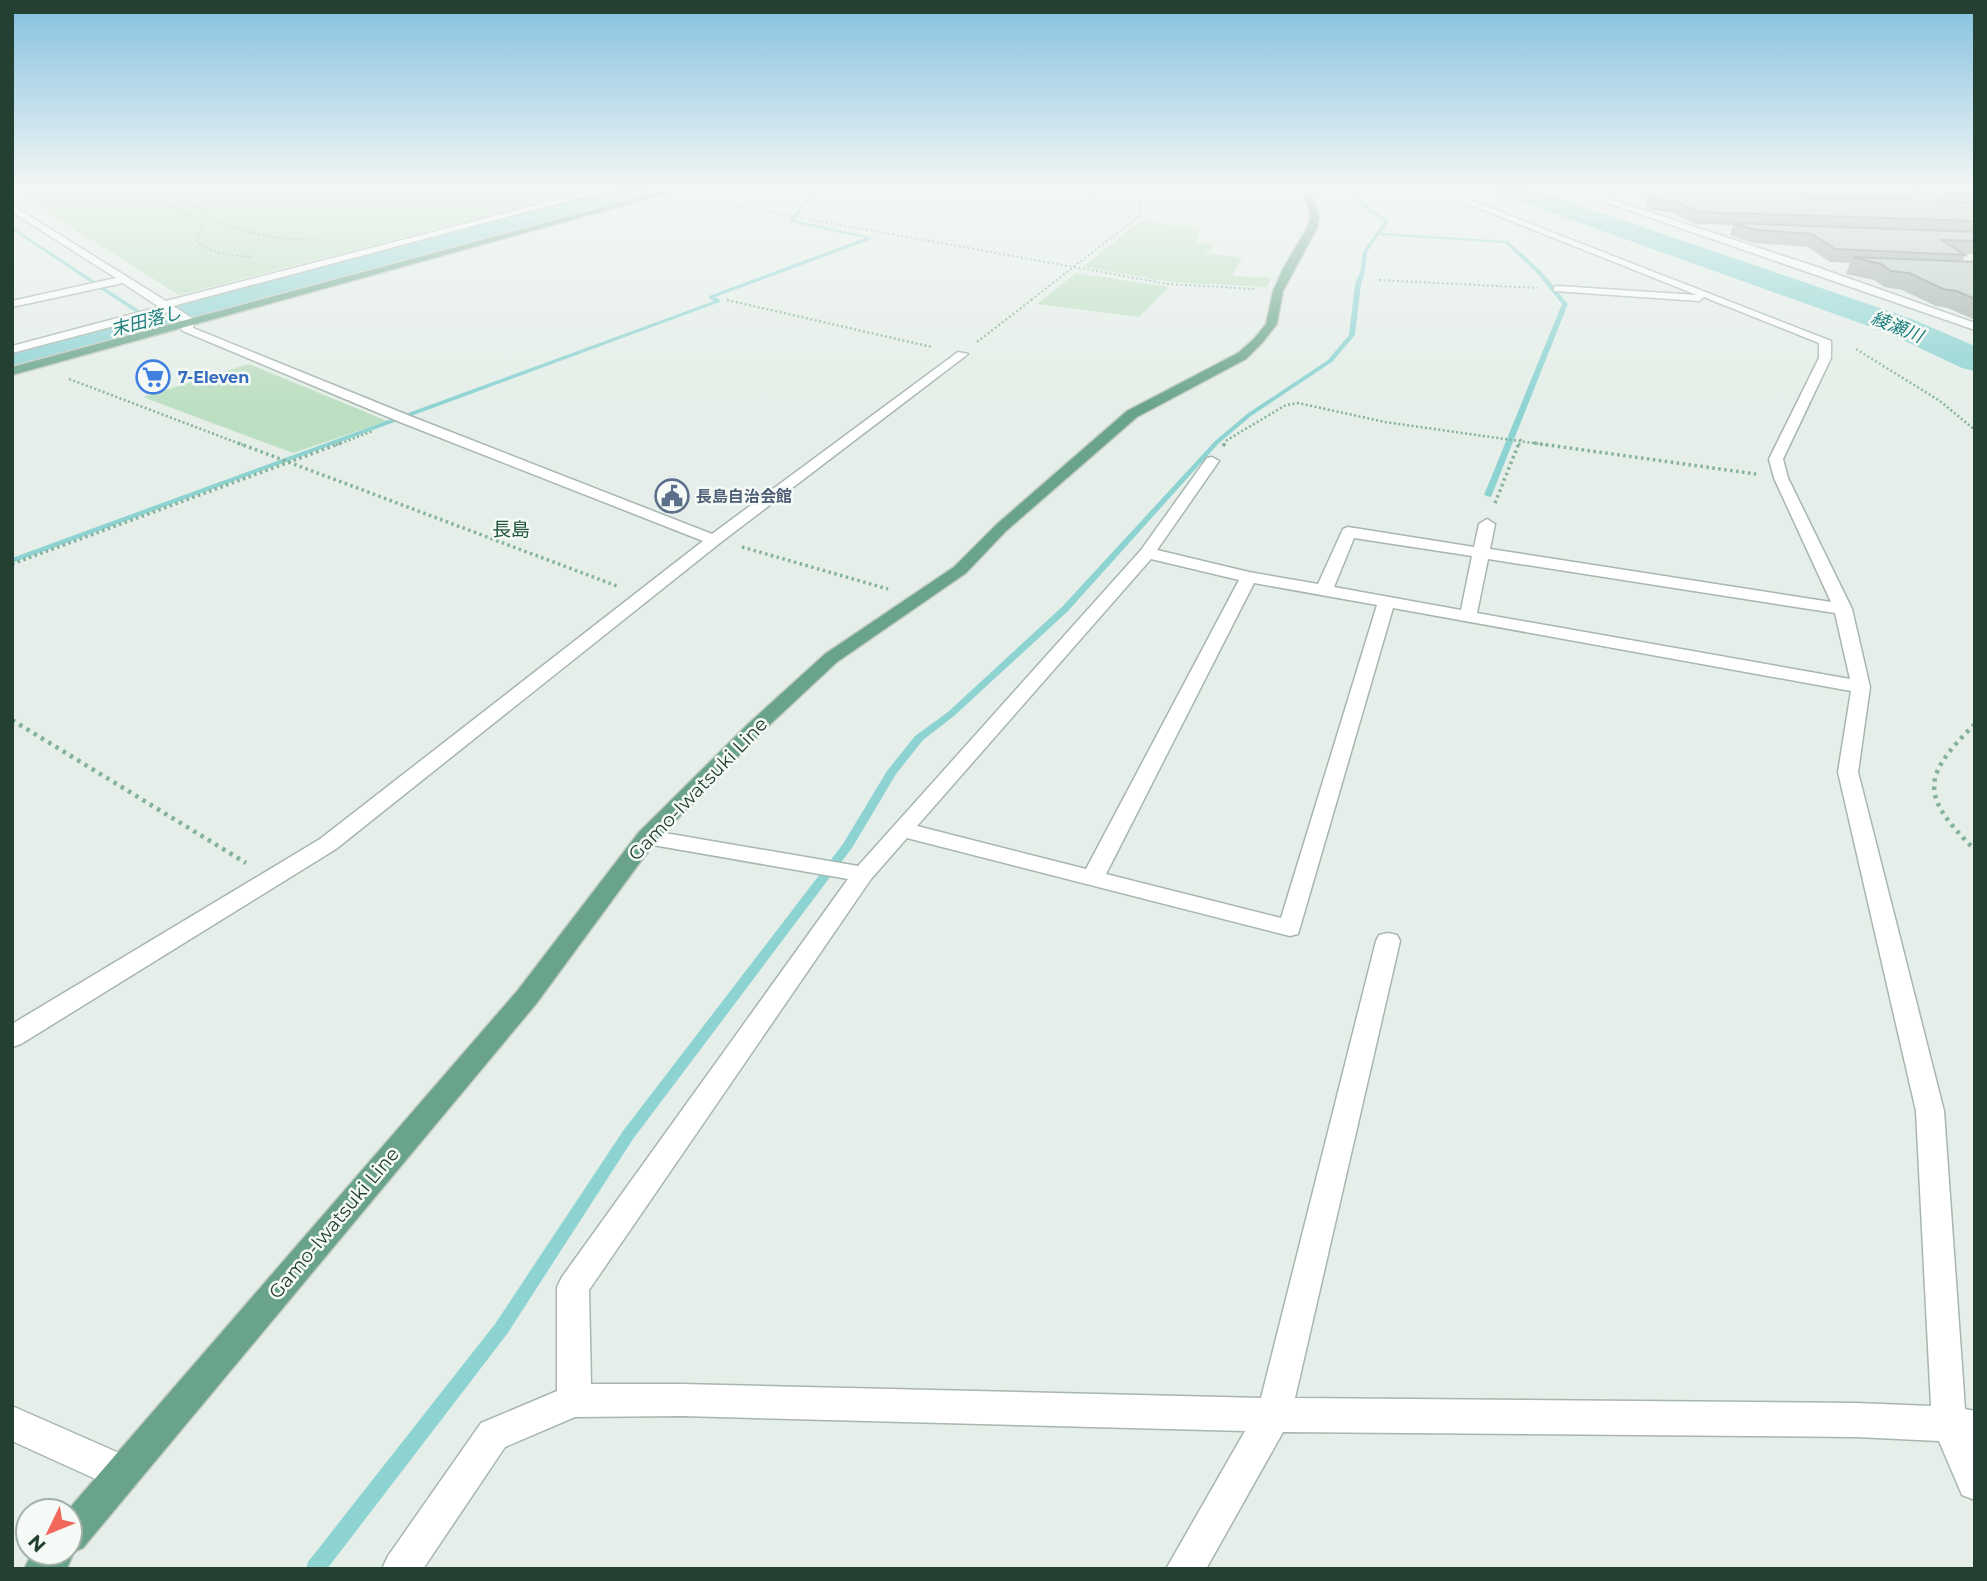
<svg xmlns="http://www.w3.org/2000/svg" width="1987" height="1581" font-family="Montserrat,'Noto Sans JP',sans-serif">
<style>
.green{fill:#bddfc1}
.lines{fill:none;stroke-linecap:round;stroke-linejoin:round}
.stream{fill:#8cd3d2;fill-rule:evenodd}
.river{fill:#8cd3d2;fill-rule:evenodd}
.minor-casing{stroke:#a7b6ae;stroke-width:3}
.major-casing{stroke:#c1cac6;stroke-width:3}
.path-far3{stroke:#85b29c;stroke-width:2;stroke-dasharray:2 2.5;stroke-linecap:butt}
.path-far2{stroke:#85b29c;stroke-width:2.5;stroke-dasharray:2 2.5;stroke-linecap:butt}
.path-far1{stroke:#85b29c;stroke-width:3.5;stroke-dasharray:2.5 3.5;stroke-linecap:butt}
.path{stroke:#85b29c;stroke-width:4.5;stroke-dasharray:3.5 5;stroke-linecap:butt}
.minor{fill:#fff;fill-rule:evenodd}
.major{fill:#69a48a;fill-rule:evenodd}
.wall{fill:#a3afa8;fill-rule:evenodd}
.building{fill:#bdccc3;stroke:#848f88;stroke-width:2}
.labels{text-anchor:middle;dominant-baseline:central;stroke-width:5;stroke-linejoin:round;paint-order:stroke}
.far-shop-label{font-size:16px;font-weight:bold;fill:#366cbe;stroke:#f5faf7;text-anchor:start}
.far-service-label{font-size:16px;font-weight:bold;fill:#4e5e75;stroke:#f5faf7;text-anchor:start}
.far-water-label{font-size:18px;font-style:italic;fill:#1c7e7d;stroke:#f5faf7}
.far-quarter-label{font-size:19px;fill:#1f533d;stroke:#f5faf7}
.street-label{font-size:19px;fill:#234033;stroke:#f5faf7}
</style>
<rect width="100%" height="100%" fill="#e5eee8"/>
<path class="green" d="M12,187H599L179,295L12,190Z
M1142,220L1200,229L1195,242L1215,245L1205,254L1242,257L1232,276L1271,278L1267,287L1171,282L1083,267Z
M1076,273L1169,287L1139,317L1037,304Z
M249,364L387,421L293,453L143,397Z"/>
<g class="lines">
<path class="stream" d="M815,187H819L794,220L870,237L872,239L715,297L720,300V302L12,563V558L714,301L709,298V296L865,238L789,222Z
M1347,187H1351L1366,205L1389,220L1381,233L1508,241L1541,271L1568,304L1491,497L1484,495L1562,304L1537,273L1505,243L1379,235L1367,252L1365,270L1361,284L1355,335L1332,362L1251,416L1219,443L1068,611L954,716L923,740L896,774L852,848L633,1139L507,1334L327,1569H306L308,1562L495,1324L623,1131L843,844L887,771L915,736L948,712L1062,607L1215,441L1247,414L1328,360L1349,335L1355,284L1361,270L1363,252L1384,221L1362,207Z
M12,227L139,310L149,320V322H145L135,312L12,230Z"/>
<path class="river" d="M618,187H659L655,192L12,368V346Z
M1490,187H1525L1912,319L1975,346V371L1962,368L1888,333L1493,192Z"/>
<defs>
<path id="minor" d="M607,187H619L173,306L195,320L193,328L410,416L712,534L958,352L968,354L720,543L336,849L21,1044L12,1047V1024L320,839L703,541L400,422L183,331L181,329L185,323L167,312L12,353V346L159,307L123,283L12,307V301L116,278L12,212V205L166,301Z
M1426,187H1436L1831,341V358L1783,459L1788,478L1852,609L1870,687L1858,772L1944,1111L1965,1409L1975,1411V1500L1962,1495L1939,1441L1856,1437L1283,1432L1206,1569H1166L1245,1431L682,1416L575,1417L505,1447L423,1569H382L388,1556L481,1423L557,1391V1287L562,1277L848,879L647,844L639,842L636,837L639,832L647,830L858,866L1141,550L1207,458L1212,457L1219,461L1157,550L1249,572L1318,584L1343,529L1348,527L1474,547L1479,524L1487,519L1495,524L1490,549L1831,602L1774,478L1769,459L1819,358V343L1704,297L1699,301L1554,291V287L1558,286L1697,295ZM1354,538L1472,556L1461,610L1334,587ZM1151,559L1239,580L1086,869L917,826ZM1488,559L1835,613L1850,679L1477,613ZM1254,583L1377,605L1281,918L1106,874ZM1393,608L1851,691L1838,772L1916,1111L1931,1406L1856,1403L1295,1398L1400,941L1397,935L1388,933L1379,935L1376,941L1261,1398L682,1384H591L589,1290L871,879L907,838L1290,936L1298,934Z
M1562,187H1573L1811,265L1975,323V330Z
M1887,187H1897L1975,217V223Z
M12,1406L135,1460L140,1473L135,1486L122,1491L12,1441Z"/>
<path id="major" d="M678,187H690L12,375V367Z
M1301,187H1309L1319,216L1317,228L1283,291L1277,324L1262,343L1246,359L1137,417L1006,531L966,573L837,662L762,732L655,842L536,1004L83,1548L74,1552L67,1569H24L32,1553H70V1511H67L518,990L639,832L748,724L825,654L954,567L996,525L1127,411L1238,353L1254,339L1266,324L1273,291L1284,267L1307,228L1311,216Z"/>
</defs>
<use href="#minor" class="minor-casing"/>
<use href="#major" class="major-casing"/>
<path class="path-far3" d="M145,187L160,201L201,222L203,227L196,240C212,255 233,256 254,257
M167,187C211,226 262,241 320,240
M1023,187L1140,205
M702,200L1168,284L1256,289
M1379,280L1537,288
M1031,300L1139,216L1141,201L1151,187"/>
<path class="path-far2" d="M727,300L932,347
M977,342L1034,298
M1856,349L1940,401L1975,430
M69,379L243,445
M336,445L373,431
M1224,445L1227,440L1286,405L1298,403L1385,422L1547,445
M1519,445L1521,439"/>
<path class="path-far1" d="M238,443L617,586
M1534,443L1756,474
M1223,446L1225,443
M1495,503L1519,443
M742,547L888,589
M12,564L341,443"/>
<path class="path" d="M12,720L246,863
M1975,724C1920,778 1921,796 1975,850"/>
<use href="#minor" class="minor"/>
<use href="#major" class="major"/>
</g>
<path class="wall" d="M1580,187H1975V254H1964L1965,255L1962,262H1975V320L1948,308L1936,306L1902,290L1884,287L1874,280L1846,274L1850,263L1830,262L1808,247L1752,243L1730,235L1733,225L1694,224L1674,213L1651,210L1645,204L1647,194L1599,193ZM1921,193L1938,200L1939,202L1918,201Z"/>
<path class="building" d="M1774,187H1912L1922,191Z
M1939,187H1975V192H1944L1943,188Z
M1648,192L1975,203V221L1698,212L1677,202L1655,198Z
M1734,223L1975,232V241L1942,240L1965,255L1835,249L1812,234L1756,230Z
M1852,257L1975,262V299L1956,291L1943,289L1909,273L1891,271L1881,264Z"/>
<linearGradient id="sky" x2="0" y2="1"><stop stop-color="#83c0df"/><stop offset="0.46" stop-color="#f3f7f5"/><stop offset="1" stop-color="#f3f7f5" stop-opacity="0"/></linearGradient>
<rect width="1987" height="408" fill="url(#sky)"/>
<defs>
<symbol id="supermarket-ring" viewBox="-11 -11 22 22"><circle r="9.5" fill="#f5faf7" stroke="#3f7fe0" stroke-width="1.5"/><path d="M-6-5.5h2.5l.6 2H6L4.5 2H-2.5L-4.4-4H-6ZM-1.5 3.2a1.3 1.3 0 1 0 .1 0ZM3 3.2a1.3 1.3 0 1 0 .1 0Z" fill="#3f7fe0"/></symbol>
<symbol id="civic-ring" viewBox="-11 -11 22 22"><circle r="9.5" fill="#f5faf7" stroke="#5c6f8a" stroke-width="1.5"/><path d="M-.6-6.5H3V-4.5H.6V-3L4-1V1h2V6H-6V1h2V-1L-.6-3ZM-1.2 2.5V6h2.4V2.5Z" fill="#5c6f8a"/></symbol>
</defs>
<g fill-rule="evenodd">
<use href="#supermarket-ring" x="134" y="358" width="38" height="38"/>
<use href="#civic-ring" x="653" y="477" width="38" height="38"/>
</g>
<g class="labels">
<g class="far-shop-label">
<text x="178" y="377">7-Eleven</text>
</g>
<g class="far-service-label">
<text x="696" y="496">長島自治会館</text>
</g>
<g class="far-water-label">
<text transform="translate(146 321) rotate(-15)">末田落し</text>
<text transform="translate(1897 327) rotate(22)">綾瀬川</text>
</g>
<g class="far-quarter-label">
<text x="511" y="529">長島</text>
</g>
<g class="street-label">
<text transform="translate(698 789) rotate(-46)">Gamo-Iwatsuki Line</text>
<text transform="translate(334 1223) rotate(-50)">Gamo-Iwatsuki Line</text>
</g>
</g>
<rect width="1987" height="1581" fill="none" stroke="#234033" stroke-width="28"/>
<g transform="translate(49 1532) rotate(227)"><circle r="33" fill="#f5faf7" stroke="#a1b0a9" stroke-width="2"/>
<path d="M0-5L12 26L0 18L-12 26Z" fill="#f3685d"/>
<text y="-10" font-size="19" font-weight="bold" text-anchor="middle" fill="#234033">N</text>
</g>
</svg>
